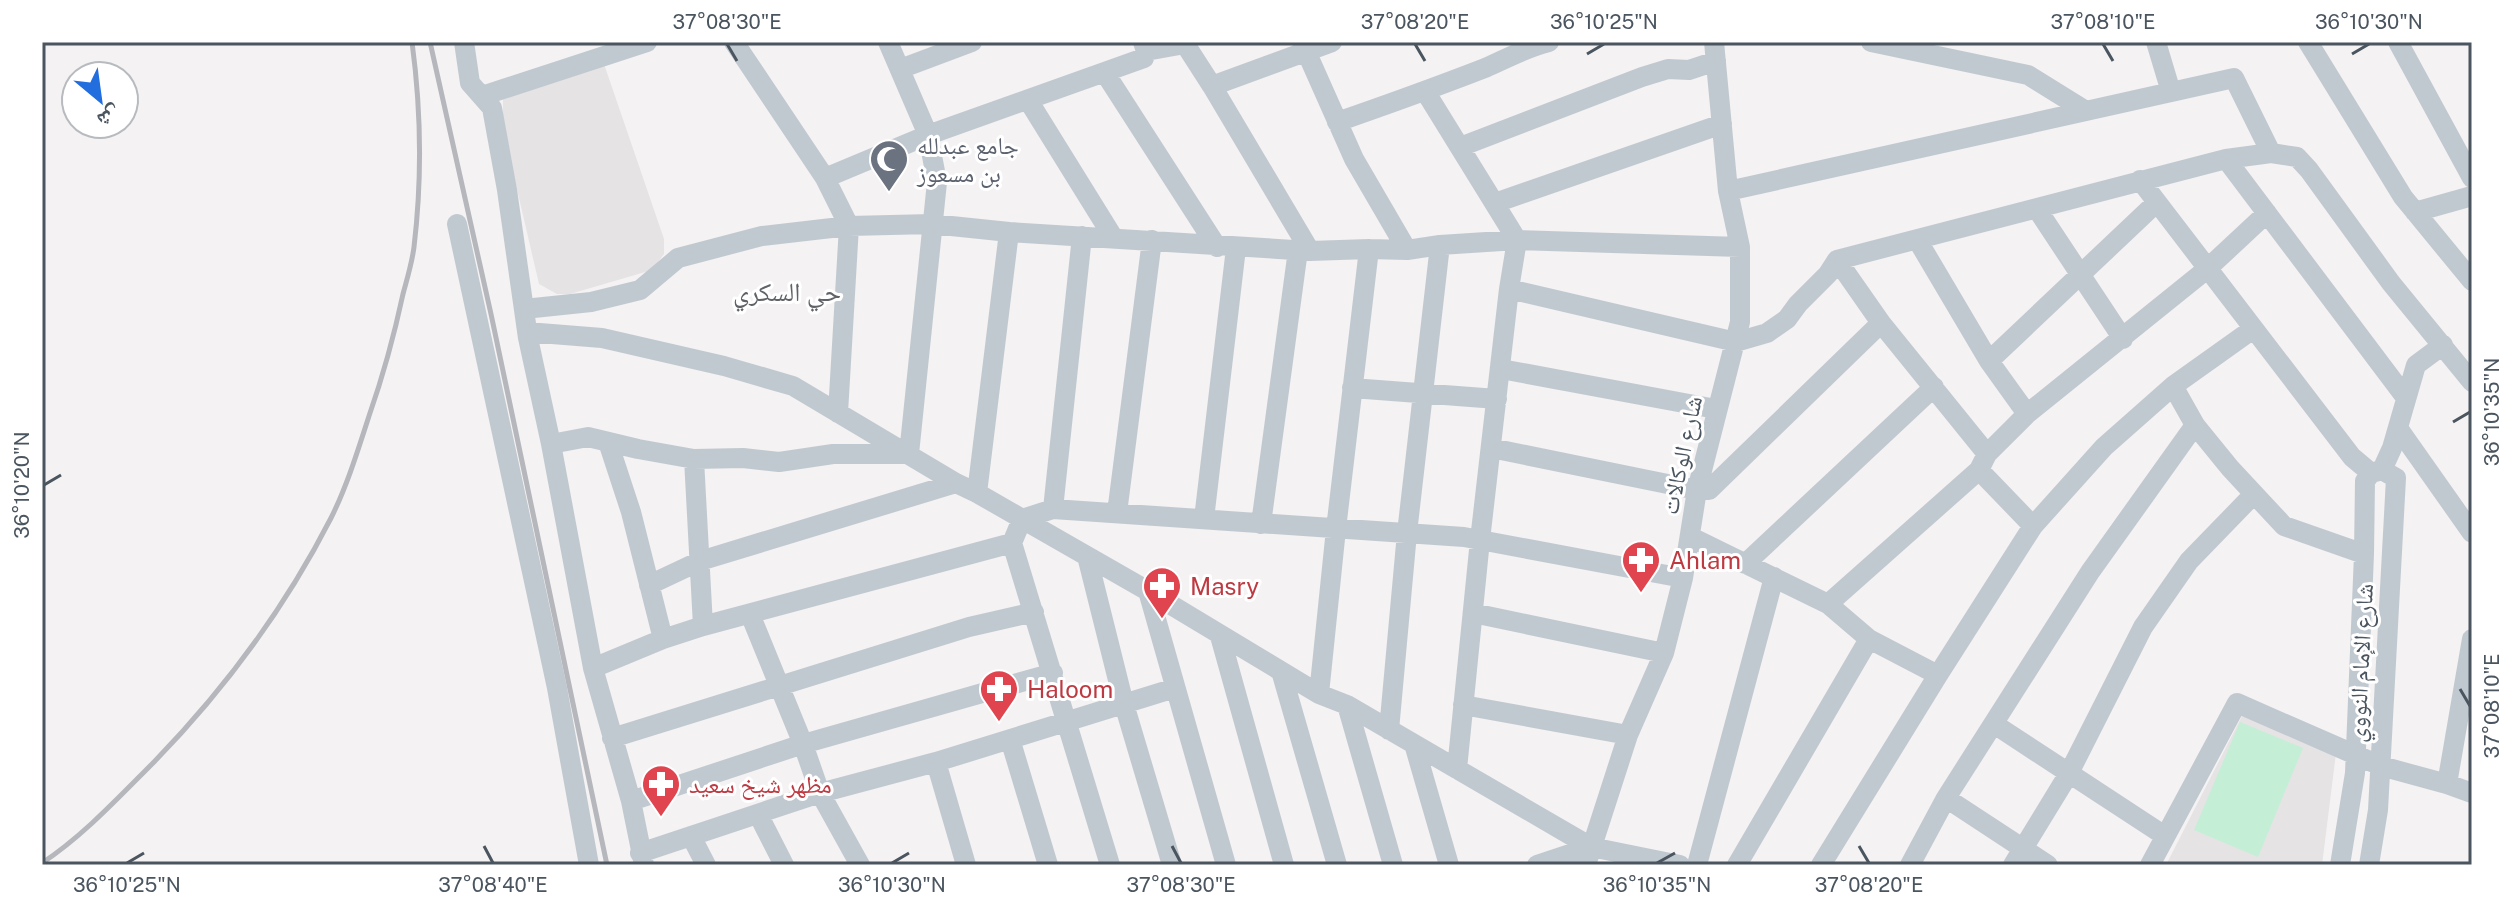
<svg xmlns="http://www.w3.org/2000/svg" width="2514" height="907" font-family="'Public Sans','Noto Naskh Arabic',sans-serif">
<style>
.education{fill:#e5e3e4}
.green{fill:#c4efd6}
.lines{fill:none;stroke-linecap:round;stroke-linejoin:round}
.minor{stroke:#c1c9d0;stroke-width:20}
.rail{stroke:#b5b7bc;stroke-width:5}
.ticks{fill:none;stroke:#4a555f;stroke-width:3}
.labels{text-anchor:middle;dominant-baseline:central;stroke-width:6;stroke-linejoin:round;paint-order:stroke}
.worship-label{font-size:24px;fill:#5b616d;stroke:#fff;text-anchor:start}
.street-label{font-size:24px;fill:#4a555f;stroke:#fff}
.health-label{font-size:24px;fill:#be3a42;stroke:#fff;text-anchor:start}
.neighbourhood-label{font-size:26px;fill:#5f6267;stroke:#fff}
.neatline{fill:none;stroke:#4a555f;stroke-width:3}
.ticks-label{font-size:20px;text-anchor:middle;fill:#4a555f}
</style>
<rect width="100%" height="100%" fill="#f4f2f2"/>
<path class="education" d="M604,64L664,239V254L652,270L570,294H557L539,284L503,129V98Z
M2242,716L2336,753L2322,865H2166Z"/>
<path class="green" d="M2240,722L2303,748L2258,857L2194,830Z"/>
<g class="lines">
<path class="minor" d="M464,42L470,83L492,108L507,190L528,338L551,444L593,668L631,801L644,865
M734,42L825,178L849,226L838,413
M1302,42L1354,159L1407,250
M1871,42L2028,75L2086,111
M2156,42L2171,92
M2308,42L2403,197L2472,281
M2398,42L2472,178
M1146,51L1185,44L1212,86L1310,251
M900,69L972,42
M1105,73L1217,247
M1212,86L1332,42
M1425,91L1517,240L1509,289L1480,540L1457,769
M482,96L647,42
M1028,100L1113,237
M1337,122C1386,105 1436,87 1485,68C1506,59 1527,47 1549,42
M1460,147L1642,77L1668,69L1689,70L1716,61
M2226,159L2406,398
M825,178L928,135L1144,58L1146,51L1143,42
M2140,180L2352,457L2371,473
M1728,191L2234,78L2271,153
M1495,203L1722,124
M2037,209L2123,339
M2415,212L2472,196
M457,224L557,688L589,865
M1918,241L1989,361L2156,203
M1837,260L1881,323L1987,454
M1509,289L1736,342L1767,333L1787,319L1798,304L1828,274L1837,260L2226,159L2271,153L2297,157L2309,170L2391,283L2472,382
M524,309L591,302L640,290L678,258L762,236L849,226L932,224L1009,232L1310,251L1369,249L1407,250L1440,245L1517,240L1740,247
M527,332L602,338L724,366L793,386L956,483L977,493L1148,591L1319,694L1347,705L1591,847
M1989,361L2027,414
M1501,369L1716,409
M2173,386L2195,425L2230,468L2284,526L2364,554
M1352,388L1497,399
M2398,428L2472,533
M608,442L631,512L663,639
M551,444L588,437L638,449L694,459L743,458L779,462L833,454H909L937,182L928,135L888,42
M1491,448L1697,490H1709L1881,323
M694,459L703,626
M1979,470L2033,526
M2382,470L2392,448L2416,365L2443,345
M977,493L1009,232
M1053,509L1082,236
M1117,513L1152,240
M1204,519L1236,248
M1261,524L1298,250
M1691,537L1828,604L1869,639L1938,675
M1087,556L1124,704L1172,865
M1745,564L1934,387
M649,585L700,561L956,483
M1148,591L1226,865
M1828,604L1979,470L1987,454L2027,414L2207,269L2267,213
M1473,613L1664,653
M750,614L803,744L820,793L860,865
M1220,636L1284,865
M593,668L663,639L703,626L1012,543
M1281,671L1337,865
M1319,694L1336,529L1369,249
M1347,705L1393,865
M1463,705L1628,735
M1994,724L2165,836
M1389,730L1407,533L1440,245
M612,738L969,627L1034,612
M1010,739L1048,865
M1414,744L1449,865
M936,762L966,865
M2447,784L2472,639
M1946,798L2048,865
M631,801L803,744L1053,673
M758,814L784,865
M691,836L706,865
M640,853L820,793L936,762L1175,688
M1110,865L1012,543L1022,519L1053,509L1464,537L1683,578
M1537,865L1591,847L1680,865
M1586,865L1628,735L1664,653L1683,578L1697,490L1740,322V247L1728,191L1714,42
M1697,865L1774,577
M1737,865L1869,639
M1821,865L1938,675L2033,526L2104,447L2173,386L2253,329
M1910,865L1946,798L2090,572L2195,425
M2013,865L2068,775L2143,627L2189,561L2254,494
M2150,865L2237,703L2381,766L2447,784L2472,793
M2340,865L2355,773L2364,554L2365,481L2371,473L2382,470
M2369,865L2378,810L2396,478L2382,470"/>
<path class="rail" d="M430,42L491,314L607,865
M42,863C83,836 119,797 154,762C224,690 285,608 331,518C347,486 358,450 369,416C383,376 394,336 403,294C407,279 412,263 414,247C422,180 421,109 412,42"/>
</g>
<path class="ticks" d="M727,44L737,61M1415,44L1425,61M2103,44L2113,61M1587,54L1604,44M2352,54L2369,44M2453,422L2470,412M44,485L61,475M2460,689L2470,706M484,846L493,863M1172,846L1181,863M1859,846L1869,863M127,863L144,853M892,863L909,853M1657,863L1675,853"/>
<defs>
<symbol id="mosque-pin" viewBox="-11 -11 22 30"><path d="M0 17L-7.5 6A9.5 9.5 0 1 1 7.5 6Z" fill="#6b7280" stroke="#fff"/><path d="M3.5-4.9A6 6 0 1 0 3.5 4.9A5 5 0 1 1 3.5-4.9Z" fill="#fff"/></symbol>
<symbol id="pharmacy-pin" viewBox="-11 -11 22 30"><path d="M0 17L-7.5 6A9.5 9.5 0 1 1 7.5 6Z" fill="#e0444e" stroke="#fff"/><path d="M-2-6h4v4h4v4h-4v4h-4v-4h-4v-4h4Z" fill="#fff"/></symbol>
</defs>
<g fill-rule="evenodd">
<use href="#mosque-pin" x="867" y="137" width="44" height="60"/>
<use href="#pharmacy-pin" x="1619" y="538" width="44" height="60"/>
<use href="#pharmacy-pin" x="1140" y="564" width="44" height="60"/>
<use href="#pharmacy-pin" x="977" y="667" width="44" height="60"/>
<use href="#pharmacy-pin" x="639" y="762" width="44" height="60"/>
</g>
<g class="labels">
<g class="worship-label">
<text x="917" y="145">جامع عبدلله<tspan x="917" dy="28">بن مسعوز</tspan></text>
</g>
<g class="street-label">
<text transform="translate(1681 455) rotate(-78)">شارع الوكالات</text>
<text transform="translate(2360 663) rotate(-87)">شارع الإمام النووي</text>
</g>
<g class="health-label">
<text x="1669" y="560">Ahlam</text>
<text x="1190" y="586">Masry</text>
<text x="1027" y="689">Haloom</text>
<text x="689" y="784">مظهر شيخ سعيد</text>
</g>
<g class="neighbourhood-label">
<text x="787" y="291">حي السكري</text>
</g>
</g>
<rect width="2514" height="907" fill="none" stroke="#ffffff" stroke-width="88"/>
<g transform="translate(100 100) rotate(151)"><circle r="38" fill="#ffffff" stroke="#b7bbbf" stroke-width="2"/>
<path d="M0-6L14 30L0 20L-14 30Z" fill="#226edf"/>
<text y="-12" font-size="22" font-weight="bold" text-anchor="middle" fill="#4a555f">ش</text>
</g>
<rect x="44" y="44" width="2426" height="819" class="neatline"/>
<g class="ticks-label">
<text x="727" y="29">37°08'30"E</text>
<text x="1415" y="29">37°08'20"E</text>
<text x="1604" y="29">36°10'25"N</text>
<text x="2103" y="29">37°08'10"E</text>
<text x="2369" y="29">36°10'30"N</text>
<text transform="translate(2492 412) rotate(-90)" y="7">36°10'35"N</text>
<text transform="translate(22 485) rotate(-90)" y="7">36°10'20"N</text>
<text transform="translate(2492 706) rotate(-90)" y="7">37°08'10"E</text>
<text x="127" y="892">36°10'25"N</text>
<text x="493" y="892">37°08'40"E</text>
<text x="892" y="892">36°10'30"N</text>
<text x="1181" y="892">37°08'30"E</text>
<text x="1657" y="892">36°10'35"N</text>
<text x="1869" y="892">37°08'20"E</text>
</g>
</svg>
